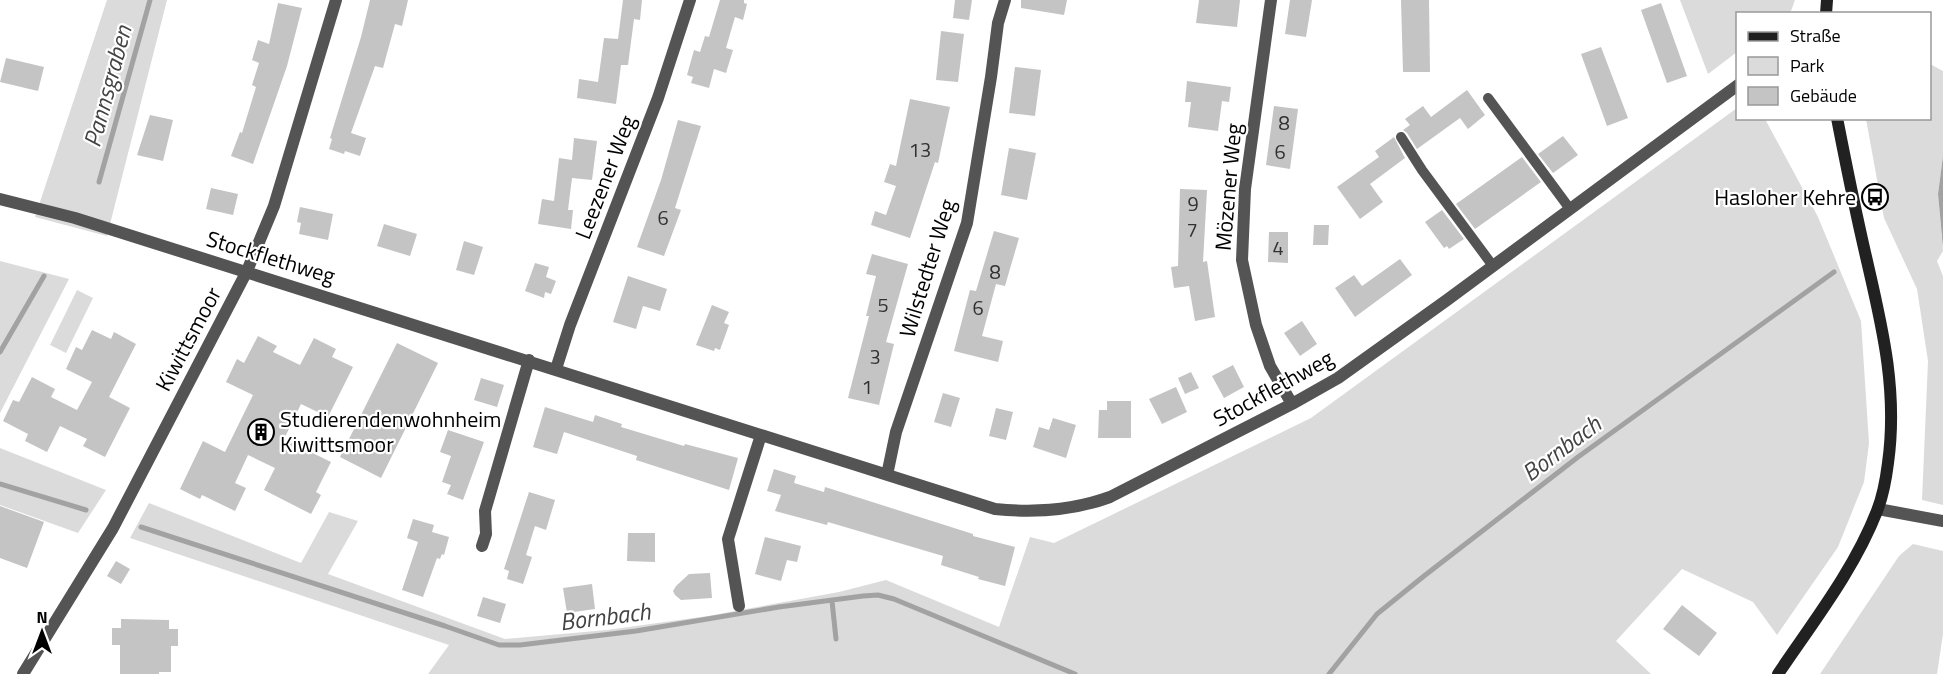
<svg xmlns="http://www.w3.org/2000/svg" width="1943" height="674" font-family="'Titillium Web',sans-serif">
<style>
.green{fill:#dbdbdb}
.water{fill:#a2a2a2}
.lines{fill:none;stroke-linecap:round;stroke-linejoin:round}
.stream{stroke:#a2a2a2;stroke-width:5}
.building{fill:#c4c4c4}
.lane{stroke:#545454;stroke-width:10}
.street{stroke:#545454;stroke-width:12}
.secondary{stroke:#212121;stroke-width:12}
.labels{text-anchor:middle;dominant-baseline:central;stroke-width:4.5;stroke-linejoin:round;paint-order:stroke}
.number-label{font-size:20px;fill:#313131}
.street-label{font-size:22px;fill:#000;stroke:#fff}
.poi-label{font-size:22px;fill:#000;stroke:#fff;text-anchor:end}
.water-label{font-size:24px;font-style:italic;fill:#434343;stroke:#fff}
</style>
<rect width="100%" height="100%" fill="#fff"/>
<path class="green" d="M107,0H167L107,236L35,217Z
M1680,0H1795L1791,11L1788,13L1738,14L1737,52L1708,74Z
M1930,64L1943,71V156L1938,194L1943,251L1937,261L1943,276V505L1922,500L1928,361L1917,289L1884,218L1866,119L1930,118Z
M1737,108L1738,118L1765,119L1818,217L1861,321L1869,443L1864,482L1838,547L1777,635L1753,602L1682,569L1616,641L1651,674H428L449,645L130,538L149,503L301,563L329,512L358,521L328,574L505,639L607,630L708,616L839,592L886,580L999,627L1030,537L1054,543L1311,418Z
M0,261L69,279L0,413Z
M77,290L93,298L66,353L50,345Z
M0,448L106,490L78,533L0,505Z
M1913,544L1943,551V634L1937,674H1820L1899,556Z"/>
<path class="water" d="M1943,156V248L1938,194Z"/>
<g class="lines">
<path class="stream" d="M99,182L150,0
M0,352L44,276
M0,484L86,510
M141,527L445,626L499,645H520L636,631L779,607L863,596L878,595L894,599L1075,674
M832,601L836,639
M1329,674L1377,614L1424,576L1578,457L1834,272"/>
</g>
<path class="building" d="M370,0H408L402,26L395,24L383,68L375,66L351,133L366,138L360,156L345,151L344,154L329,149L332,139L330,138L361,37Z
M623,0H642L640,20L634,19L628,65H621L616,104L577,98L579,79L598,82L604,38L618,39Z
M720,0H744V3L747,4L743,20L735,17L726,48L733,50L726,73L714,69L709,88L691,83L693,77L687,75L694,50L700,52L705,36L709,37Z
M955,0H972L969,20L953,18Z
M1021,0H1067L1064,15L1021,8Z
M1199,0H1240L1237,27L1196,23Z
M1290,0H1312L1306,37L1285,34Z
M1401,0H1429L1430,72H1403Z
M278,3L302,8L287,66L253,164L231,156L240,132L242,133L256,87L252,85L259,63L252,60L258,40L269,44Z
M1661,3L1687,76L1667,83L1641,10Z
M941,31L964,34L958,82L936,80Z
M1601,47L1628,118L1607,126L1581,54Z
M6,58L44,67L38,91L0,82Z
M1015,67L1041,70L1035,116L1009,113Z
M1187,81L1231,87L1229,102L1222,101L1218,131L1188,127L1191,102H1185Z
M1467,90L1485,115L1468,129L1460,118L1417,149L1407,133L1403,130L1410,125L1405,119L1423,106L1431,117Z
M910,99L950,107L938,163L935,162L910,238L871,225L875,211L886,215L896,186L884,182L890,164L896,166Z
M1274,106L1298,109L1290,169L1266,165Z
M150,115L173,120L163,161L137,155Z
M678,120L701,126L675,208L681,210L664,256L637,247L661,180Z
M1563,136L1578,155L1553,173L1538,154Z
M1394,137L1405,158L1370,184L1383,202L1360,219L1337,187L1379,157L1375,151Z
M574,138L597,141L592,180L572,178L568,210H573L571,229L538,224L542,199L554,201L559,158L572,160Z
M1009,148L1036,153L1027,200L1001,195Z
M1522,157L1541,182L1475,229L1456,204Z
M211,188L238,194L233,215L206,209Z
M1180,189L1207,190L1203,262L1207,261L1215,317L1195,321L1189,286L1174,288L1171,267L1178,266Z
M300,207L333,214L328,240L299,234L301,223L297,222Z
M1442,210L1464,239L1449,249L1447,246L1444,248L1425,222Z
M384,224L417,234L410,256L377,246Z
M1314,225H1329L1328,245H1313Z
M994,231L1019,238L1005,286L996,284L982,336L1003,341L998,362L954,351L970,290L976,291Z
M1269,232H1288V263L1268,262Z
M464,241L483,247L474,275L456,270Z
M872,254L908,264L886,342L894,344L879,405L848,398L869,316H866L876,276L866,274Z
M1400,259L1412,275L1355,317L1335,288L1354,275L1362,286Z
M535,263L549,267L546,277L556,281L551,294L545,292L544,298L525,291Z
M628,276L667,289L660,311L643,306L636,329L613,322Z
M712,305L729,312L724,323L729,325L720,350L715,348L714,351L696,345Z
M1302,321L1317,344L1300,356L1284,333Z
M92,330L111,339L114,332L136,344L109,397L130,408L105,457L83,446L87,439L60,426L47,452L25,441L28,434L3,421L13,400L19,402L32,377L55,389L51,397L77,410L92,382L66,369L76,347L82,350Z
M258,336L277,346L273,352L300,365L314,338L336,349L332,357L353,367L328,417L301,404L284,439L331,462L316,492L321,495L311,514L264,490L275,468L248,455L235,483L246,488L235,511L202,495L200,499L180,489L203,441L225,452L253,395L226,382L237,359L244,363Z
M397,343L438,363L381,478L340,457Z
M1233,365L1244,387L1224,398L1212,376Z
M1191,372L1199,388L1185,394L1178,378Z
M481,378L504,385L497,407L474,400Z
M1176,387L1187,412L1162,424L1149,399Z
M943,393L960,398L951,427L934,422Z
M1107,401H1131V438H1098L1099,410H1107Z
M545,407L593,422L595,415L622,424L621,427L684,446L685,444L738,458L729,490L636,460L637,456L564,432L557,454L533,447Z
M996,408L1013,412L1006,440L989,436Z
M1053,418L1076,425L1066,458L1033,447L1039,427L1049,430Z
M448,430L484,442L463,500L447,494L451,485L442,482L451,456L440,452Z
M774,469L796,476L794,483L824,492L825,487L973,534V536L1015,547L1005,586L978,579L979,577L941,565L943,556L828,522L827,525L775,511L781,495L767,491Z
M529,492L555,500L546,530L535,526L526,555L532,557L523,584L507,579L509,571L504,569Z
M0,506L44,522L27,568L0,558Z
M413,519L434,525L432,532L449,537L444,555L442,554L440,559L437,558L423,597L402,590L418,542L407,538Z
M628,533H655V562L627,561Z
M765,537L801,546L797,562L787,560L781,581L755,574Z
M116,561L130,569L121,584L107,576Z
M710,573L712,598L681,600L675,595L673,591L676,586L689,574Z
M592,584L595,609L567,613L563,588Z
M483,597L506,604L500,623L477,616Z
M1682,605L1717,633L1699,656L1663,629Z
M121,619L169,620V629H178V646H171V672H159V674H120V645H112V628H121Z"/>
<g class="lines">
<path class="lane" d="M1488,98L1570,209
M1401,137L1422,170L1493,266"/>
<path class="street" d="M1271,0L1245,189L1242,260L1256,325L1270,366L1292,404
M0,199L75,218L995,509C1035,513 1072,511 1110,497L1292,404L1338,378L1447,300L1738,85
M556,369L570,325L658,98L690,0
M887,475L896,432L967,223L991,77L998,23L1005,0
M1878,509L1943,521
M482,546L486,534L485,511L529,360
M739,606L728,539L761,435
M23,674L113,528L247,271L274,206L336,0"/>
<path class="secondary" d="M1826,14L1827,0
M1778,674C1813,622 1854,570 1877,511C1883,496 1886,479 1888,463C1899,384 1879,315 1862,239C1853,199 1845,159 1837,118"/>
</g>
<defs>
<symbol id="bus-ring" viewBox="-11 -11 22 22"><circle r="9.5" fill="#fff" stroke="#000" stroke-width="1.5"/><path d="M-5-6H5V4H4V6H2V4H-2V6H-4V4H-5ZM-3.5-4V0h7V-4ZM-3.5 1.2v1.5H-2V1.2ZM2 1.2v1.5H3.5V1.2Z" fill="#000"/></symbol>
<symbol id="building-ring" viewBox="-11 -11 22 22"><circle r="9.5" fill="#fff" stroke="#000" stroke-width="1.5"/><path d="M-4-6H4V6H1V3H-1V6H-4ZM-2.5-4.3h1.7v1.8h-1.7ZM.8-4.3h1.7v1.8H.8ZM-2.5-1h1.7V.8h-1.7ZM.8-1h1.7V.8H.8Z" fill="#000"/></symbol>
</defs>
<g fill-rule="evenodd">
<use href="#bus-ring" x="1860" y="182" width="30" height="30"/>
<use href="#building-ring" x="246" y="417" width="30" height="30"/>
</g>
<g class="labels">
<g class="number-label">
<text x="1284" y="122">8</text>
<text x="920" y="149">13</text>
<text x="1280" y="151">6</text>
<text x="1193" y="203">9</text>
<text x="663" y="217">6</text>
<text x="1192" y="229">7</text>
<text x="1278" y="247">4</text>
<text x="995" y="271">8</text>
<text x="883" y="304">5</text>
<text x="978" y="307">6</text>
<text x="875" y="356">3</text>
<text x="867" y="386">1</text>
</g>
<g class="street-label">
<text transform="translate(605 177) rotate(-69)">Leezener Weg</text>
<text transform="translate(1228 187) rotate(-85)">Mözener Weg</text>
<text transform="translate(271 257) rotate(17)">Stockflethweg</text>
<text transform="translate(927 268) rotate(-73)">Wilstedter Weg</text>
<text transform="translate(188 339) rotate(-62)">Kiwittsmoor</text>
<text transform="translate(1273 388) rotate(-29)">Stockflethweg</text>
</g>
<g class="poi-label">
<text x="1856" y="197">Hasloher Kehre</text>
<text x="280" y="419" text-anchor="start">Studierendenwohnheim<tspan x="280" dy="25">Kiwittsmoor</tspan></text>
</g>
<g class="water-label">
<text transform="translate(107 86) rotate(-75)">Pannsgraben</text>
<text transform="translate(1561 448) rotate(-37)">Bornbach</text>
<text transform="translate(605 616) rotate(-7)">Bornbach</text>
</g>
</g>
<rect x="1736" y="12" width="195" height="108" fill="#ffffff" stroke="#999999" stroke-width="1.5"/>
<rect x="1748" y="32" width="30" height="9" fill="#212121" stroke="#999999" stroke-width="1.5"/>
<text x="1790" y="42" font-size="18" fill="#000000">Straße</text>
<rect x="1748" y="57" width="30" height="18" fill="#dbdbdb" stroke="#999999" stroke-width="1.5"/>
<text x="1790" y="72" font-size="18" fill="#000000">Park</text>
<rect x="1748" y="87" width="30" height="18" fill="#c4c4c4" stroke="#999999" stroke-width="1.5"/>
<text x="1790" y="102" font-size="18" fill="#000000">Gebäude</text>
<g transform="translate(42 632)" stroke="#ffffff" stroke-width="4.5" paint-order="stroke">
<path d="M0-4.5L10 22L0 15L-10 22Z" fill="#000000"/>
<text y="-9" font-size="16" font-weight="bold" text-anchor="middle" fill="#000000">N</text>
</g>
</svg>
